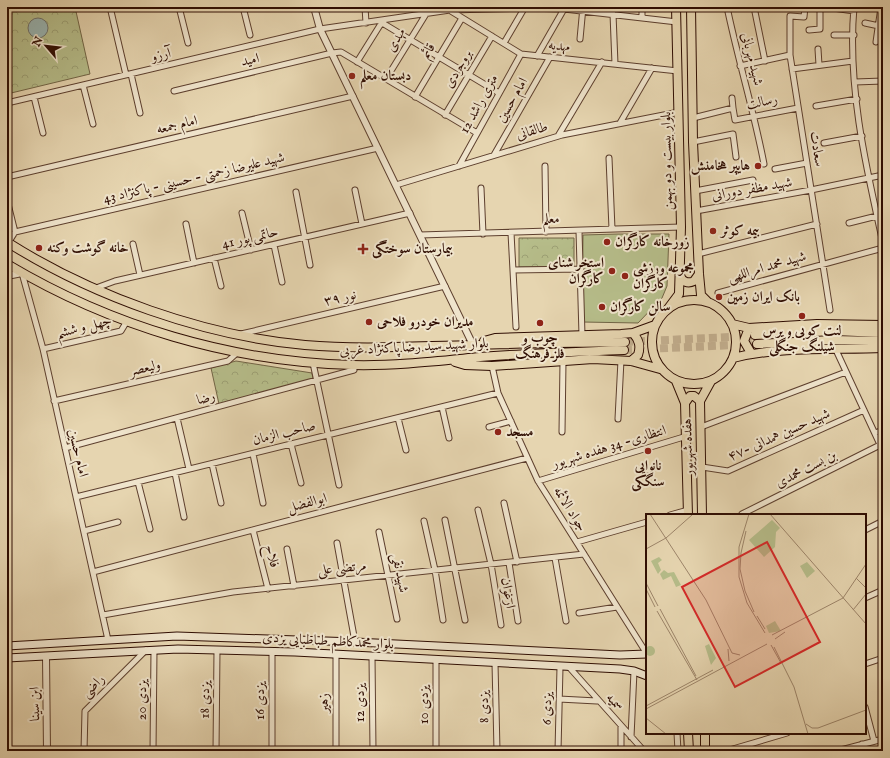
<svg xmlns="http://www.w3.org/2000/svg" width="890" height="758" font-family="'IM FELL English',Amiri,serif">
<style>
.grass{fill:#b6bd8a;stroke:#726546}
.park{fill:url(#park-crowns);stroke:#726546}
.water{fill:#99b6b4;stroke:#6f726d}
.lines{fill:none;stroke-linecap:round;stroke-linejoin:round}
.primary-tunnel{stroke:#c1ad8d;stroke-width:8;stroke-dasharray:8 4;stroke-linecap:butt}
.minor-casing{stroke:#5d3f2e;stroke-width:7}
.tertiary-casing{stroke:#5d3f2e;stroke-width:8}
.secondary-casing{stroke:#2f0d02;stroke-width:9}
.primary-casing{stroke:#2f0d02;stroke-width:10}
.minor{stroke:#efe4cc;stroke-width:5}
.tertiary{stroke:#efe4cc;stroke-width:6}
.secondary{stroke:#efe4cc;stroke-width:7}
.primary{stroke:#e6d5b0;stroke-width:8}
.poi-dot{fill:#8f2418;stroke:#efe4cc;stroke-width:1.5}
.labels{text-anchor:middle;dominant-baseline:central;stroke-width:4;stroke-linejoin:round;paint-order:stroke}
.street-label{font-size:14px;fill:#2f0d02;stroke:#efe4cc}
.poi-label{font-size:14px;font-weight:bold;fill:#2f0d02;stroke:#efe4cc;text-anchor:start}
.inset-road{fill:none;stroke:#9d856a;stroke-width:1}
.view{fill:#d62828;fill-opacity:0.15;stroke:#d62828;stroke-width:2}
.inset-edge{fill:none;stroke:#2f0d02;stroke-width:2}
</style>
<defs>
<pattern id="park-crowns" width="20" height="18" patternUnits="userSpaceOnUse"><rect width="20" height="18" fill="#b6bd8a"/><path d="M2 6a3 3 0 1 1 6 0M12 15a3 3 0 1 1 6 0" fill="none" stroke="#9da175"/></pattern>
</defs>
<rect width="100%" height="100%" fill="#e6d5b0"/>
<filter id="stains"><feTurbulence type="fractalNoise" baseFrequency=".005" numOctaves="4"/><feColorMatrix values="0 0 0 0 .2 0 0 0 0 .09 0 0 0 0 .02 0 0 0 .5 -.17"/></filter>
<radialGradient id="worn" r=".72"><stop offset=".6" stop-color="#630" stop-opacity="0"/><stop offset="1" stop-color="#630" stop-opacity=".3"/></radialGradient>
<path class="grass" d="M618,234H669L667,286L662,298L638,323L582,322L583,235Z"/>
<path class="park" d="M7,7H75L90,74L7,94Z
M519,238H574V267H519Z
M236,361L312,373L313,379L219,404L211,368Z"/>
<path class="water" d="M28 28a10 10 0 1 1 20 0a10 10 0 1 1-20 0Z"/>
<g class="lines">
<path class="primary-tunnel" d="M625,342L752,336
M624,350L757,344"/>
<defs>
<path id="minor" d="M110,7L126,75
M179,7L188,43
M243,7L250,35
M365,7L366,23
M727,7C738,60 754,111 764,164
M754,7L765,61
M805,7L804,17L790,16V55L830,310
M826,7L854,11
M854,7C847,86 866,167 883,243
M451,11L521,54L678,71
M613,14L615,64
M642,18V7
M379,21L499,93
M865,23L879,26
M809,30L820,29V7
M834,35H854
M580,39L583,7
M876,42L881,7
M504,43L525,7
M818,49L819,65
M537,56L564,9
M357,62L382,22
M740,66L790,55
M792,69L853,61
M131,74L140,113
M386,79L426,14
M855,82L883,81
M83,85L93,124
M174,91L332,53L341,52L477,133
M34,97L43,133
M415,97L462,18
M732,98L733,108
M7,103L320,29L450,10L525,8L564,9L677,22
M816,106L857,99
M445,115L492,36
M693,118L733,108L735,120L798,108
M620,123L652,68
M558,136L602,62
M693,142L733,134L736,157
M824,143L862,136
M494,155L550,57
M609,158L612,229
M459,166L521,54
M545,166L546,232
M775,169L807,163
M7,177L353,96
M396,185L562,135L679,112
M481,188L483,234
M355,190L362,224
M695,191L753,180
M296,192L310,265
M7,200L15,232L8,243
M696,211L811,190L883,175
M242,213L251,250
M849,223L877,216
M186,224L194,263
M579,231L582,335
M15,232L378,148
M511,233L516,327
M420,235L681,227
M133,244L140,275
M274,245L282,282
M698,254L817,224
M214,258L221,286
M513,270L581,269
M22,273L43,349L108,640
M96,288L115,281L410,213
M718,293L883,248
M241,334L445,286
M43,349L121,331L127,321
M836,350L883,451
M313,363L339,485
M492,366L498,393L538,481L647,654
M54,401L228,361L238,352
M442,407L449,438
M177,418L189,469
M398,418L406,450
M618,419L621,360
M489,427L511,421
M701,427L846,372
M562,432L563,362
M875,433L883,430
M291,444L301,483
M65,448L354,370
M253,454L263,503
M212,464L221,503
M702,467L728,471L864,410
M175,473L184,517
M538,481L687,436
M138,482L150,529
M76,497L498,393
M504,503L517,562
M478,510L491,564L501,625
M742,514L880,445
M670,515L688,510
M445,520L465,620
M424,521L435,570L443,620
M253,530L268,589
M865,530L883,521
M84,531L118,522
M379,532L397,619
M577,542L647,522
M337,543L355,642
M287,549L294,586
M882,551L883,550
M555,558L566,621
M509,563L518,621
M93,572L527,458
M865,598L883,590
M579,613L617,607
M103,615L233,592L584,554
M272,651V751
M336,654V751
M372,656L373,751
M436,659V751
M495,663L497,751
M865,664L883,658
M569,667L644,751
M559,699L597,701
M865,707L874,741
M677,733L678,751
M631,737L634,671
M862,744L863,751
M84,751L85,711L146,650
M153,751L154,650
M216,751L217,650
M558,751L560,667
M621,751V727
M726,751L787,733
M837,751L883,739"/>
<path id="tertiary" d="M314,7L320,29L473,345
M7,276L22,273
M46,656L47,751"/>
<path id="secondary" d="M7,646L177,636L355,642L620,655L647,654
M7,658L178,649L295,652L620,669L634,671L647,676"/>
<path id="primary" d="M691,7L693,142L699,274L701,295L708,302
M7,242C92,296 204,336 305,345C361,350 418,346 474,345C524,343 574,343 625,342
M7,264C111,326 231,362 353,365C395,366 438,361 480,357C528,353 576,352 624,350
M680,275C682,282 688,284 694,281L699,274
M652 342a42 42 0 1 1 84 0a42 42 0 1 1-84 0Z
M667,310L679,294L681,227L676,7
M732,324L749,328L817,324L883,325
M749,328L744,341L751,353
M755,335L833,331L883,333
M484,341L495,338L621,334L633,333L655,325
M757,344L832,340L883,341
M733,358C781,346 833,350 883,348
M631,361L638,355C641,346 639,340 633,333
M455,362L465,365L492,366L593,359L631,361L660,369
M676,381L685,403L688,515
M685,403L690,396H694L700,401
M702,515L700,401L711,381
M688,733L689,751
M705,733V751"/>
</defs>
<use href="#minor" class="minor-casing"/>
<use href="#tertiary" class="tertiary-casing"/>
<use href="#secondary" class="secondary-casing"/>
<use href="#primary" class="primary-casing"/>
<use href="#minor" class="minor"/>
<use href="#tertiary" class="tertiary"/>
<use href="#secondary" class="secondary"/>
<use href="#primary" class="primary"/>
</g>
<g class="poi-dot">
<circle cx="352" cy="76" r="4"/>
<circle cx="758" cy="166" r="4"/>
<circle cx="713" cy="231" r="4"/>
<circle cx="607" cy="242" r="4"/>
<circle cx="39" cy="248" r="4"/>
<path d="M361 243h4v4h4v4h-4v4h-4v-4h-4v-4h4z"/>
<circle cx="612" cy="271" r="4"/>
<circle cx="625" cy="276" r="4"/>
<circle cx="719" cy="297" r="4"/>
<circle cx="602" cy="307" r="4"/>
<circle cx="802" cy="316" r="4"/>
<circle cx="369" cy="322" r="4"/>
<circle cx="540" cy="323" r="4"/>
<circle cx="498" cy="432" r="4"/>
<circle cx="648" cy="451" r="4"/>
</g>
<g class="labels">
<g class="street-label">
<text transform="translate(396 40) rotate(-59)">مهدی</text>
<text transform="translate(559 46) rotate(6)">مهدیه</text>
<text transform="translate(428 51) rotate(-59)">قائم</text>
<text transform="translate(161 55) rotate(-13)">آرزو</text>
<text transform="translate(752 59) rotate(76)">شهید مهربانی</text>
<text transform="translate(250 60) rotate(-13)">امید</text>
<text transform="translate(458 69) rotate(-59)">بروجردی</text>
<text transform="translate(512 100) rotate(-60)">امام حسین</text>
<text transform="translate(762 102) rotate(-11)">رسالت</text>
<text transform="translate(479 104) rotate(-61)">12 متری راشد</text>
<text transform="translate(177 125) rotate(-13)">امام جمعه</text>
<text transform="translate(532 131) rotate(-17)">طالقانی</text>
<text transform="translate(817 149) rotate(81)">سعادت</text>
<text transform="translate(667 161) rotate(-91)">بلوار بیست و دو بهمن</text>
<text transform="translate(194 178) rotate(-13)">شهید علیرضا زحمتی - حسینی - پاکنژاد 43</text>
<text transform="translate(752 189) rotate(-10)">شهید مظفر دورانی</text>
<text transform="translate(551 219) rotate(-2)">معلم</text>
<text transform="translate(250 238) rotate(-13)">حاتمی پور 41</text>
<text transform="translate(767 267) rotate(-16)">شهید محمد امراللهی</text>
<text transform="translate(340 298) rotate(-13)">نور ۳۹</text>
<text transform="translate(84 327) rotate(-14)">چهل و ششم</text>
<text transform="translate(414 347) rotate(-3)">بلوار شهید سید رضا پاکنژاد غربی</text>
<text transform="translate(145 368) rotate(-13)">ولیعصر</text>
<text transform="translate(206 398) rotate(-15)">رضا</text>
<text transform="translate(284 433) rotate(-14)">صاحب الزمان</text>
<text transform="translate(779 435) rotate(-24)">شهید حسین همدانی -۴۷</text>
<text transform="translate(609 447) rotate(-17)">انتظاری- 34 هفده شهریور</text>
<text transform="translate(688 447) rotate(-92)">هفده شهریور</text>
<text transform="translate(78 453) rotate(77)">امام حسین</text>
<text transform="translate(806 469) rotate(-27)">بن بست محمدی</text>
<text transform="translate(307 503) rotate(-15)">ابوالفضل</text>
<text transform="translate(570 509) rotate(58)">جواد الائمه</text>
<text transform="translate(272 556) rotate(76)">فلاح</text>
<text transform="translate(342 568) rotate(-6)">مرتضی علی</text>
<text transform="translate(400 573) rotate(79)">شهید نقی</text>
<text transform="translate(508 593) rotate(81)">ارغوان</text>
<text transform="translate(328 641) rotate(3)">بلوار محمدکاظم طباطبایی یزدی</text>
<text transform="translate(93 686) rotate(-45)">راضی</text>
<text transform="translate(142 700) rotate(-89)">یزدی 20</text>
<text transform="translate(205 700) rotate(-89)">یزدی 18</text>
<text transform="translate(260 701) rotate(-90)">یزدی 16</text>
<text transform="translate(615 702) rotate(48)">سمیه</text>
<text transform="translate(324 703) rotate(-90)">زهیر</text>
<text transform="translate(360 703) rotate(-90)">یزدی 12</text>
<text transform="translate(35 704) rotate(-91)">ابن سینا</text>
<text transform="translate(424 705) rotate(-90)">یزدی 10</text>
<text transform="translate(484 707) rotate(-91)">یزدی 8</text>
<text transform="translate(547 709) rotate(-89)">یزدی 6</text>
</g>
<g class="poi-label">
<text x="360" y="76">دبستان معلم</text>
<text x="750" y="166" text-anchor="end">هایپر هخامنش</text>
<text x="721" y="231">بیمه کوثر</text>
<text x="615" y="242">زورخانه کارگران</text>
<text x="47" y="248">خانه گوشت وکنه</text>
<text x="372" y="249">بیمارستان سوختگی</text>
<text x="604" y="263" text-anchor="end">استخر شنای<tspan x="604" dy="16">کارگران</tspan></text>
<text x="633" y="268">مجموعه ورزشی<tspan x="633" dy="16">کارگران</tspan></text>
<text x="727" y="297">بانک ایران زمین</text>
<text x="610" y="307">سالن کارگران</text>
<text x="377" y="322">مدیران خودرو فلاحی</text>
<text x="802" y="331" text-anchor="middle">لنت کوبی و پرس<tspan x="802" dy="16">شیلنگ‌ جنگلی</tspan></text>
<text x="540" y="338" text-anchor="middle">چوب و<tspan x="540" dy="16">فلز فرهنگ</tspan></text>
<text x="506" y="432">مسجد</text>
<text x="648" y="466" text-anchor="middle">نانوایی<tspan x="648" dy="16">سنگکی</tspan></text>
</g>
</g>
<g transform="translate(646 514)">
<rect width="220" height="220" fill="#e6d5b0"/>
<path d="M129,107L135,117L123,119L120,112Z" fill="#b6bd8a"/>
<path d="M126,6L134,14L130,18L129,33L118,43L103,26ZM13,43L16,46L12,49L15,56L12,60L5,47ZM161,48L169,57L161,64L154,52ZM18,56L22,59L28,58L35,71L30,73L25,62L17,66L14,60ZM63,130L70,144L65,151L59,132ZM-1 137a5 5 0 1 1 10 0a5 5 0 1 1-10 0Z" fill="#b6bd8a"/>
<path class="inset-road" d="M4,0L60,86L86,139L94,141M103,0L93,33V63L101,89L119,119M124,0L220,110M100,17L95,39L94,55L99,77L108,98M0,35L20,24L46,1M210,64L220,74M0,69L12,92M0,75L9,93M14,95L50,162M207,96L220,80M11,97L51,166M111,102L119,115M126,121L197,84L220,50M129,125L139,118M125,131L135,149M128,133L148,173L162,220M82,135L83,147M0,192L67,156M0,195L121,130M0,204L20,220M160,210L166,214H172L220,196"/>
<path class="view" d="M121,28L174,128L89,173L36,73Z"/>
<rect width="220" height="220" class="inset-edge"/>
</g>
<rect width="890" height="758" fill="none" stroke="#e6d5b0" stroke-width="24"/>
<rect x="8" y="8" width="874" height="742" fill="none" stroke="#2f0d02" stroke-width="2"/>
<rect x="12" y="12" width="866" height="734" fill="none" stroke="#2f0d02"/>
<g transform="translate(46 46) rotate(298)" stroke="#efe4cc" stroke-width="3" paint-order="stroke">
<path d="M0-3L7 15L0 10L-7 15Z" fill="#2f0d02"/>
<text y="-6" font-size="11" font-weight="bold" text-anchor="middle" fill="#2f0d02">N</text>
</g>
<rect width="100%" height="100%" filter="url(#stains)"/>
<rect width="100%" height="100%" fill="url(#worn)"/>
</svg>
